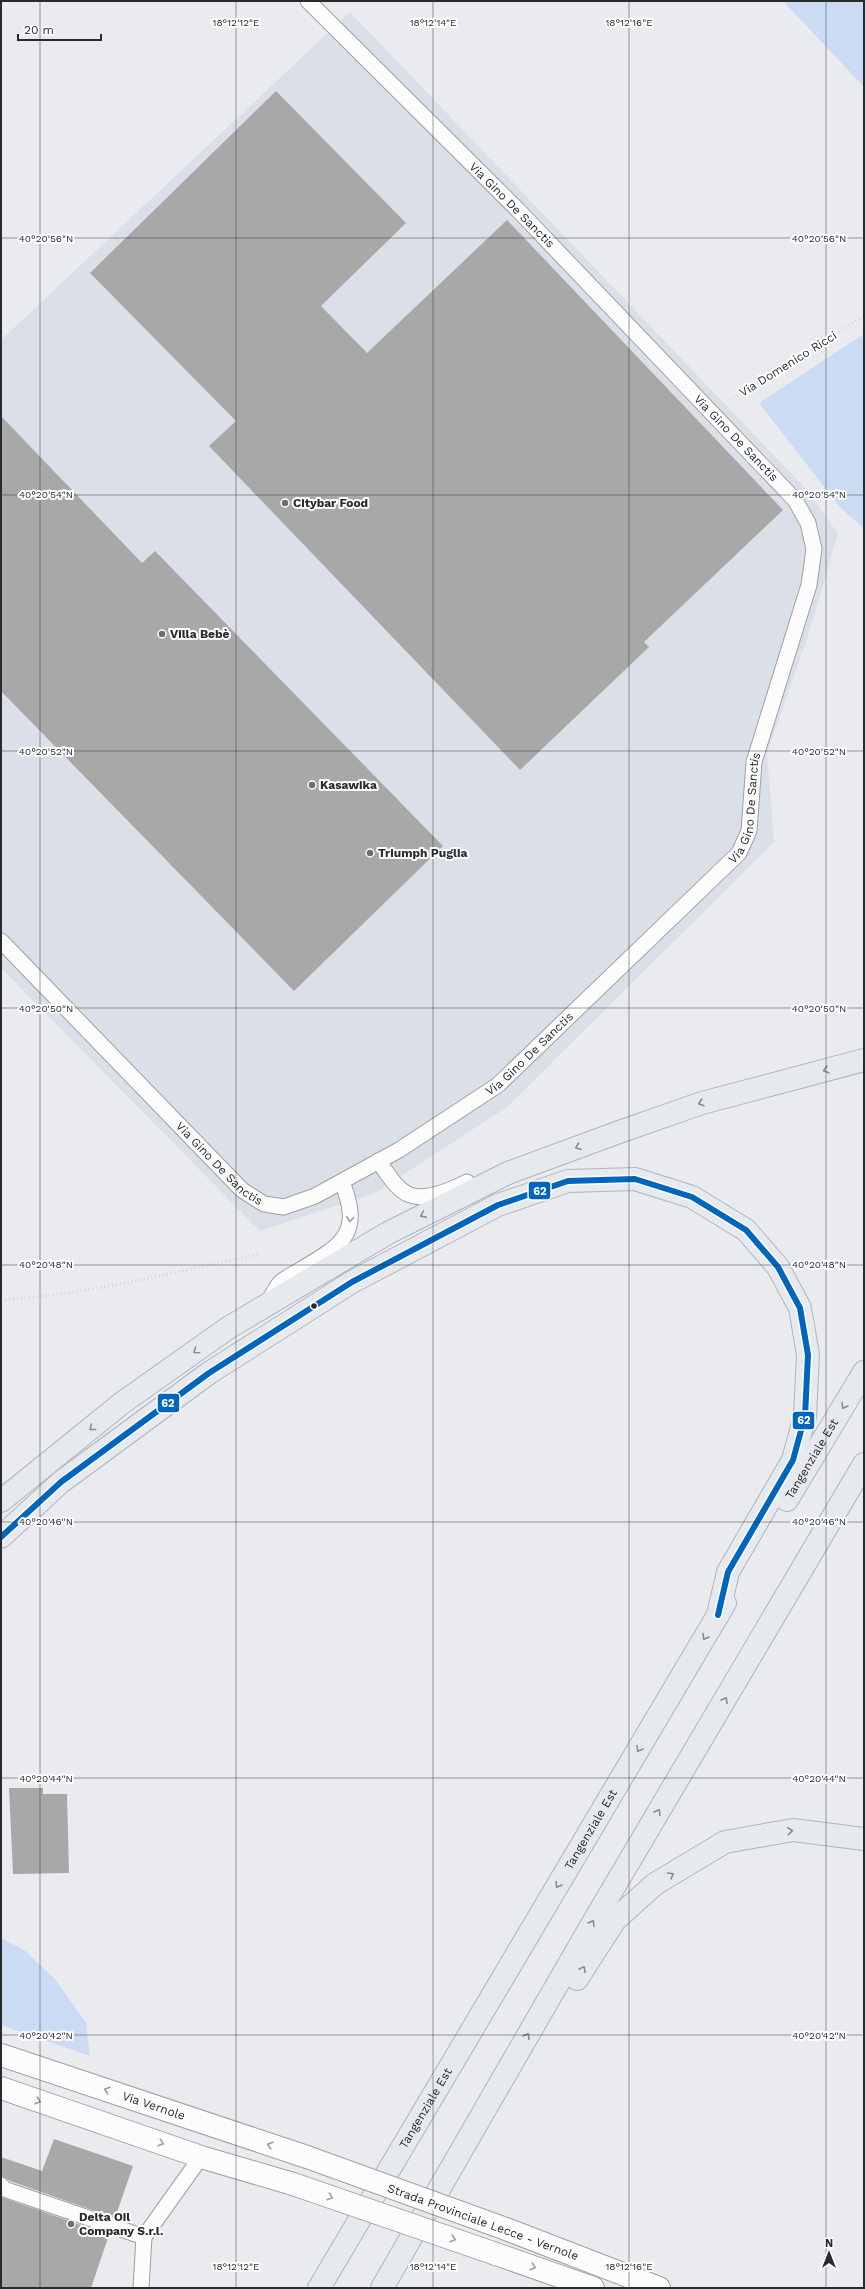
<svg xmlns="http://www.w3.org/2000/svg" width="865" height="2289" font-family="'Work Sans',sans-serif">
<style>
.built{fill:#dbdfe7}
.green{fill:#ccdbf4}
.building{fill:#a8a8a9}
.lines{fill:none;stroke-linecap:round;stroke-linejoin:round}
.service-casing{stroke:#9fa0a2;stroke-width:17}
.secondary-casing{stroke:#9fa0a2;stroke-width:24}
.trunk-casing{stroke:#afb5be;stroke-width:24}
.path{stroke:#d4d4d5;stroke-width:2.5;stroke-dasharray:1 3;stroke-linecap:butt}
.service{stroke:#fcfcfc;stroke-width:15}
.secondary{stroke:#fcfcfc;stroke-width:22}
.trunk{stroke:#e6eaef;stroke-width:22}
.secondary-bridge-casing{stroke:#9fa0a2;stroke-width:24;stroke-linecap:butt}
.secondary-bridge{stroke:#fcfcfc;stroke-width:22}
.bus-1-casing{stroke:#fff;stroke-width:9}
.bus-1{stroke:#0065bd;stroke-width:6}
.oneway{stroke:#888a8e}
.oneway2{stroke:#9d9e9f}
.ticks{fill:none;stroke:#292a2d;stroke-width:1;stroke-opacity:0.45}
.poi-dot{fill:#6c6e71;stroke:#fff;stroke-width:1.5}
.bus-dot{fill:#292a2d;stroke:#fff;stroke-width:1.5}
.labels{text-anchor:middle;dominant-baseline:central;stroke-width:4;stroke-linejoin:round;paint-order:stroke}
.street-label{font-size:12px;fill:#292a2d;stroke:#fff}
.poi-label{font-size:12px;font-weight:bold;fill:#292a2d;stroke:#fff;text-anchor:start}
.ticks-label{font-size:10px;text-anchor:middle;fill:#292a2d;stroke:#fff;stroke-width:4;stroke-linejoin:round;paint-order:stroke}
.line-badge{stroke:#fff;stroke-width:1.5}
.badge-label{font-size:11px;text-anchor:middle;font-weight:bold;fill:#fff}
</style>
<rect width="100%" height="100%" fill="#e9ebee"/>
<path class="built" d="M350,12L808,491L838,534L808,636L767,753L774,842L507,1107L375,1193L260,1231L1,968V340Z"/>
<path class="green" d="M783,1H864V87Z
M864,334V529L839,506L759,403Z
M1,1938L24,1950L55,1979L86,2023L90,2056L1,2025Z"/>
<path class="building" d="M276,91L406,223L321,306L367,353L507,220L783,510L644,642L649,647L520,770L209,446L236,421L90,273Z
M1,416L142,563L155,551L443,846L294,991L1,691Z
M9,1788H43V1794H67L69,1873L13,1874Z
M54,2139L133,2166L115,2218L10,2181L1,2176V2157L42,2171Z
M1,2197L109,2235L91,2288H1Z"/>
<g class="lines">
<defs>
<g id="service">
<path id="s1" d="M1,941L242,1190L264,1204L284,1207L315,1196L399,1150L498,1085L739,853L749,831L754,762L809,585L814,549L808,523L795,500L518,210L308,1"/>
<path d="M378,1161C387,1172 396,1190 410,1195C426,1201 453,1189 467,1182"/>
<path d="M268,1302C272,1296 275,1289 279,1284C284,1278 294,1274 300,1270C342,1245 363,1234 342,1182"/>
<path d="M1,2185L4,2189L144,2237L201,2157"/>
<path d="M141,2288L144,2237"/>
</g>
<g id="secondary">
<path id="s2" d="M1,2055L307,2157"/>
<path d="M1,2088L201,2157L293,2184"/>
<path d="M506,2229L659,2288"/>
<path d="M496,2254L593,2288"/>
</g>
<g id="trunk">
<path id="s3" d="M787,1500L864,1372"/>
<path d="M1,1501L122,1403L228,1328L388,1233L508,1173L622,1131L702,1103L864,1060"/>
<path d="M1,1537L61,1482L209,1373L352,1282L498,1205L568,1181L635,1179L692,1197L746,1230L778,1267L800,1308L808,1355L805,1416L793,1460L728,1572L718,1615"/>
<path d="M577,1979L615,1920L655,1884L725,1842L793,1830L864,1839"/>
<path id="s4" d="M319,2288L725,1603"/>
<path d="M382,2288L591,1926L864,1464"/>
</g>
</defs>
<use href="#service" class="service-casing"/>
<use href="#secondary" class="secondary-casing"/>
<use href="#trunk" class="trunk-casing"/>
<path class="path" d="M730,400L864,316
M1,1300C89,1294 173,1273 259,1254"/>
<use href="#service" class="service"/>
<use href="#secondary" class="secondary"/>
<use href="#trunk" class="trunk"/>
<defs>
<path id="secondary-bridge" d="M307,2157L506,2229
M293,2184L496,2254"/>
</defs>
<use href="#secondary-bridge" class="secondary-bridge-casing"/>
<use href="#secondary-bridge" class="secondary-bridge"/>
<defs>
<path id="bus-1" d="M1,1537L61,1482L209,1373L352,1282L498,1205L568,1181L635,1179L692,1197L746,1230L778,1267L800,1308L808,1355L805,1416L793,1460L728,1572L718,1615"/>
</defs>
<use href="#bus-1" class="bus-1-casing"/>
<use href="#bus-1" class="bus-1"/>
</g>
<defs><path id="oneway-chevron" d="M-2-3.5L2.5 0L-2 3.5" fill="none" stroke-width="1.6" stroke-linecap="round" stroke-linejoin="round"/></defs>
<g class="oneway">
<use href="#oneway-chevron" transform="translate(826 1070) rotate(165)"/>
<use href="#oneway-chevron" transform="translate(701 1103) rotate(162)"/>
<use href="#oneway-chevron" transform="translate(578 1147) rotate(160)"/>
<use href="#oneway-chevron" transform="translate(423 1215) rotate(154)"/>
<use href="#oneway-chevron" transform="translate(196 1351) rotate(145)"/>
<use href="#oneway-chevron" transform="translate(844 1406) rotate(121)"/>
<use href="#oneway-chevron" transform="translate(92 1428) rotate(141)"/>
<use href="#oneway-chevron" transform="translate(705 1637) rotate(121)"/>
<use href="#oneway-chevron" transform="translate(725 1700) rotate(-59)"/>
<use href="#oneway-chevron" transform="translate(639 1749) rotate(121)"/>
<use href="#oneway-chevron" transform="translate(658 1812) rotate(-59)"/>
<use href="#oneway-chevron" transform="translate(790 1831) rotate(-5)"/>
<use href="#oneway-chevron" transform="translate(671 1875) rotate(-31)"/>
<use href="#oneway-chevron" transform="translate(558 1885) rotate(121)"/>
<use href="#oneway-chevron" transform="translate(592 1923) rotate(-60)"/>
<use href="#oneway-chevron" transform="translate(583 1969) rotate(-59)"/>
<use href="#oneway-chevron" transform="translate(527 2036) rotate(-60)"/>
</g>
<g class="oneway2">
<use href="#oneway-chevron" transform="translate(350 1219) rotate(98)"/>
<use href="#oneway-chevron" transform="translate(107 2090) rotate(-162)"/>
<use href="#oneway-chevron" transform="translate(38 2101) rotate(19)"/>
<use href="#oneway-chevron" transform="translate(161 2143) rotate(19)"/>
<use href="#oneway-chevron" transform="translate(270 2145) rotate(-162)"/>
<use href="#oneway-chevron" transform="translate(330 2197) rotate(19)"/>
<use href="#oneway-chevron" transform="translate(453 2239) rotate(19)"/>
<use href="#oneway-chevron" transform="translate(533 2267) rotate(19)"/>
</g>
<path class="ticks" d="M40,1V2288M236,1V2288M433,1V2288M629,1V2288M826,1V2288M1,238H864M1,495H864M1,751H864M1,1008H864M1,1265H864M1,1522H864M1,1778H864M1,2035H864"/>
<g class="poi-dot">
<circle cx="285" cy="503" r="4"/>
<circle cx="162" cy="634" r="4"/>
<circle cx="312" cy="785" r="4"/>
<circle cx="370" cy="853" r="4"/>
<circle cx="71" cy="2224" r="4"/>
</g>
<circle class="bus-dot" cx="314" cy="1306" r="3.5"/>
<g class="labels">
<g class="street-label">
<text transform="translate(512 205) rotate(45)">Via Gino De Sanctis</text>
<text transform="translate(788 364) rotate(-32)">Via Domenico Ricci</text>
<text transform="translate(736 438) rotate(46)">Via Gino De Sanctis</text>
<text stroke="none"><textPath href="#s1" startOffset="1020">Via Gino De Sanctis</textPath></text>
<text stroke="none"><textPath href="#s1" startOffset="684">Via Gino De Sanctis</textPath></text>
<text stroke="none"><textPath href="#s1" startOffset="312">Via Gino De Sanctis</textPath></text>
<text stroke="none"><textPath href="#s3" startOffset="48">Tangenziale Est</textPath></text>
<text stroke="none"><textPath href="#s4" startOffset="533">Tangenziale Est</textPath></text>
<text stroke="none"><textPath href="#s2" startOffset="161">Via Vernole</textPath></text>
<text stroke="none"><textPath href="#s4" startOffset="209">Tangenziale Est</textPath></text>
<text transform="translate(483 2222) rotate(20)">Strada Provinciale Lecce - Vernole</text>
</g>
<g class="poi-label">
<text x="293" y="503">Citybar Food</text>
<text x="170" y="634">Villa Bebè</text>
<text x="320" y="785">Kasawika</text>
<text x="378" y="853">Triumph Puglia</text>
<text x="79" y="2217">Delta Oil<tspan x="79" dy="14">Company S.r.l.</tspan></text>
</g>
</g>
<g class="ticks-label">
<text x="236" y="26">18°12'12"E</text>
<text x="433" y="26">18°12'14"E</text>
<text x="629" y="26">18°12'16"E</text>
<text x="46" y="242">40°20'56"N</text>
<text x="819" y="242">40°20'56"N</text>
<text x="46" y="498">40°20'54"N</text>
<text x="819" y="498">40°20'54"N</text>
<text x="46" y="755">40°20'52"N</text>
<text x="819" y="755">40°20'52"N</text>
<text x="46" y="1012">40°20'50"N</text>
<text x="819" y="1012">40°20'50"N</text>
<text x="46" y="1268">40°20'48"N</text>
<text x="819" y="1268">40°20'48"N</text>
<text x="46" y="1525">40°20'46"N</text>
<text x="819" y="1525">40°20'46"N</text>
<text x="46" y="1782">40°20'44"N</text>
<text x="819" y="1782">40°20'44"N</text>
<text x="46" y="2039">40°20'42"N</text>
<text x="819" y="2039">40°20'42"N</text>
<text x="236" y="2270">18°12'12"E</text>
<text x="433" y="2270">18°12'14"E</text>
<text x="629" y="2270">18°12'16"E</text>
</g>
<g class="line-badge">
<rect x="528" y="1181" width="23" height="19" rx="4" fill="#0065bd"/>
<rect x="157" y="1393" width="23" height="20" rx="4" fill="#0065bd"/>
<rect x="792" y="1411" width="23" height="19" rx="4" fill="#0065bd"/>
</g>
<g class="badge-label">
<text x="540" y="1195">62</text>
<text x="168" y="1407">62</text>
<text x="804" y="1424">62</text>
</g>
<rect width="865" height="2289" fill="none" stroke="#292a2d" stroke-width="4"/>
<g transform="translate(829 2253)" stroke="#ffffff" stroke-width="3" paint-order="stroke">
<path d="M0-3L7 15L0 10L-7 15Z" fill="#292a2d"/>
<text y="-6" font-size="11" font-weight="bold" text-anchor="middle" fill="#292a2d">N</text>
</g>
<path d="M18 34v6h83v-6" fill="none" stroke="#292a2d" stroke-width="2"/>
<text x="24" y="34" font-size="12" fill="#292a2d" stroke="#ffffff" stroke-width="3" paint-order="stroke">20 m</text>
</svg>
